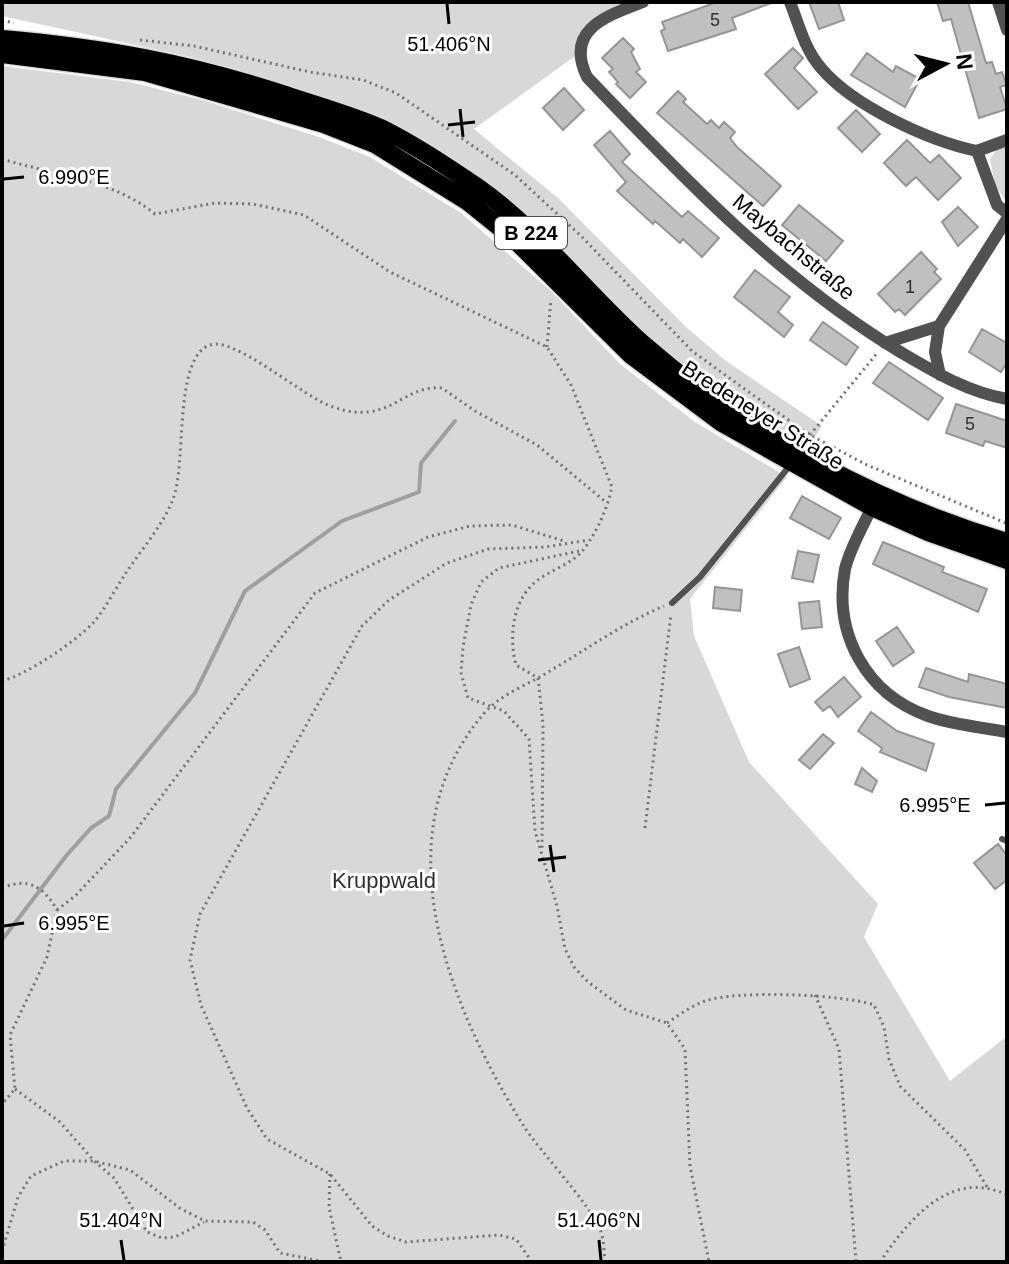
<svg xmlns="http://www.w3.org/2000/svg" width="1009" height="1264" font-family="Helvetica,sans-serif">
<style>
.green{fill:#d8d8d8}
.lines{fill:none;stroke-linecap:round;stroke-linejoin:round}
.stream{stroke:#9f9f9f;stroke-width:4}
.building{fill:#c0c0c0;stroke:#959595;stroke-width:2}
.primary-casing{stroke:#dbdbdb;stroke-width:21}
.path{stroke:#737373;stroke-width:3;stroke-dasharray:2 4;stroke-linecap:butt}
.service{stroke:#515151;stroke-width:6}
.minor{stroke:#515151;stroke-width:12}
.primary{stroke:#000;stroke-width:18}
.ticks{fill:none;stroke:#000;stroke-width:3}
.labels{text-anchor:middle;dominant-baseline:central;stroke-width:6;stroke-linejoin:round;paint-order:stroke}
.number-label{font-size:18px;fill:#303030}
.shield{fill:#fff;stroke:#4c4c4c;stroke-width:2}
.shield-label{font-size:20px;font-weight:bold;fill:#000}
.street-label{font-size:22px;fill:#000;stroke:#fff}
.park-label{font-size:22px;fill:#2f2f2f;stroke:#fff}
.ticks-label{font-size:20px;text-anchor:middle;fill:#000;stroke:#fff;stroke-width:6;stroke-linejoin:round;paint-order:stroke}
</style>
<rect width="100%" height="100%" fill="#fff"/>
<path class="green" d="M2,2H636L607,14L578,54L474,129L559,199L687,328L726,361L822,426L809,446L709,385L649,337L508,199L396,125L271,80L191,57L2,16Z
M2,66L130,82L202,100L319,137L370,157L461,213L552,292L620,364L695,422L787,477L690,599L694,636L749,762L878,904L864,937L950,1081L1007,1036V1262H2Z
M1007,146V203L995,185L990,159L997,149Z"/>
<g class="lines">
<path class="stream" d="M2,940L66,856L91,828L109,816L116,789L195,693L245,591L342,521L419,492L421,463L455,421"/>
</g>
<path class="building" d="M717,2L771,3L732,18L736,29L668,51L661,31L665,29L662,22Z
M809,2H838L844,20L819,29Z
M937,2H968L986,63L992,62L996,74L1002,72L1007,85L1000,87L1007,109L979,118L951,19L943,21Z
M623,38L634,49L631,52L640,69L636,72L646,82L630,98L616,84L618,82L609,72L613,69L602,58Z
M793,48L803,58L794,68L817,92L798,109L765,74Z
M867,53L893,72L896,66L920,79L905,107L851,75Z
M564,88L584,110L563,130L543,108Z
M678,91L686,99L683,102L707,124L711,120L719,128L724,122L735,132L730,138L737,147L781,186L763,206L657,113Z
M856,110L880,134L862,152L838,128Z
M610,131L630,154L622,162L682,217L688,211L719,238L702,257L683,239L680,243L655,221L653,224L617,191L626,182L594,145Z
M907,140L930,163L939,155L961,178L938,200L916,177L906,186L884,163Z
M799,205L843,241L826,261L782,225Z
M958,207L978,227L958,246L942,222Z
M921,252L937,269L934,272L941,279L905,315L899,309L895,312L878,294Z
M755,270L790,297L778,312L793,325L784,337L734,297Z
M823,322L858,347L846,365L810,340Z
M982,329L1007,343V362L1001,372L969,352Z
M889,362L943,398L928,420L873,383Z
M956,404L1007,421V448L985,441L983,446L946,433Z
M802,496L841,518L829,539L790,518Z
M883,542L944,567L942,572L987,589L978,612L873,564Z
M798,551L819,555L813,582L792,578Z
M715,587L742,590L740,611L713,608Z
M819,601L822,627L802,629L799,603Z
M897,627L914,652L893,666L876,641Z
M799,647L810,679L790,687L778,654Z
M926,668L968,682L969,674L1007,684V708L949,697L919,687Z
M844,677L861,697L838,717L830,706L823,711L815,702Z
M871,712L897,731L934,744L926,771L880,752L882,748L858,731Z
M823,734L834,743L810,769L799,760Z
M862,768L877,781L872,792L855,784Z
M998,844L1007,855V880L995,889L974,863Z"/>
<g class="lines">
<defs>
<path id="primary" d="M2,39C106,48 187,63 286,95C318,106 352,115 383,129C415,145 446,166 476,186C539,230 586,293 643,344C742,431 880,505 1007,542
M2,54L145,72L324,124L375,144L467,201L513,238L631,355L722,423L872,507L928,532L1007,560"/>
</defs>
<use href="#primary" class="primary-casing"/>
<path class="path" d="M2,20L14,23
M140,40L194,46L310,72L363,80L396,93L515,175L581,236L692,351L746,390L810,435L867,465L1006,523
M2,159C54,175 112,179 155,214L215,203L253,204L304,215L390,272L547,347L571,385L612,487C607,509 598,530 584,549C572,565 548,570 533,584C512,604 509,638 516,665L538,678
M547,347L551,299
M810,435L878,352
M579,551L499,568L481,582L471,605L463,647L461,673L468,698L504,711L529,739L535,831L557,906L565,949L574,967L588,982L626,1010L667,1023L685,1049L690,1166L709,1262
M538,678L543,724L542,850
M2,681C28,674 75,642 94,622C105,609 114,591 124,576C139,552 163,526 173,499C187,465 173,357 210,345C235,336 304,398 333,407C390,427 402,384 442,388L475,411L537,445L607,503
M645,828L671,614
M2,888C28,877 43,886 57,910L47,957L10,1035L15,1089L2,1104
M57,910L75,896L130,838L315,593L428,537L470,526L512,525L564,541
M815,995L839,1049L856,1262
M667,1023C679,1015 691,1006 705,1001C736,990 842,994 874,1005L884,1027L889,1059L900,1086L965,1150L987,1187
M15,1089L60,1122L94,1161L114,1178L147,1232L162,1238L175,1237L204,1222
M330,1174L329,1207L341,1262
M2,1251L18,1197L31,1176L64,1161H94L130,1170L181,1209L205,1221L253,1222L265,1230L280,1253L325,1262
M532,1262L516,1239L499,1235L406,1242L388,1236L372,1226L330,1174L267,1139L247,1108L201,1005L190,960L200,914L362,626L389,600L447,563L488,549L545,547L589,540
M605,1262C604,1252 604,1241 601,1232C592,1206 541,1153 523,1125C448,1004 378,832 487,710C501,696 521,687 538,678C580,654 619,625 664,606
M880,1262C909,1219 951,1168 1007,1195"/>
<path class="service" d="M672,603L700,577L791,464
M1002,839L1007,841"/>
<path class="minor" d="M643,2C607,16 564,29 587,77C683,178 782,281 902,353C936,373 968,392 1007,399
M790,2C799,25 805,50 821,68C853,106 929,141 977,151
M998,2L1007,30
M1007,140L977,151L997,205L1007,213
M885,343L939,326
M940,375L935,352L939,326L1007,219
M872,507C863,526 850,548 845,569C833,634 866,694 928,716C953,725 981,727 1007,732"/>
<use href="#primary" class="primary"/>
</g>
<path class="ticks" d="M447,4L449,24M460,109L463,137M448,125L475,122M4,179L24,177M985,805L1005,803M550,845L554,872M538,860L566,857M4,926L24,923M121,1240L124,1260M599,1240L601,1260"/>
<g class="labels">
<g class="number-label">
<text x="715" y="20">5</text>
<text x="910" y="287">1</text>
<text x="970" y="424">5</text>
</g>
<rect class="shield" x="495" y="217" width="72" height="32" rx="6"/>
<g class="shield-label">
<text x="531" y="233">B 224</text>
</g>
<g class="street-label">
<text transform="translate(794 247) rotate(40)">Maybachstraße</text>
<text transform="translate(763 415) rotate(32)">Bredeneyer Straße</text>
</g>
<g class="park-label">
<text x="384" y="880">Kruppwald</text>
</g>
</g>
<g class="ticks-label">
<text x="449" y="51">51.406°N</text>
<text x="74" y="184">6.990°E</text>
<text x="935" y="812">6.995°E</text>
<text x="74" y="930">6.995°E</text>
<text x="121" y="1227">51.404°N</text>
<text x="599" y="1227">51.406°N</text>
</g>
<rect width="1009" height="1264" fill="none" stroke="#000000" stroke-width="8"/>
<g transform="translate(945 64) rotate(83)" stroke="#ffffff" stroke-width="6" paint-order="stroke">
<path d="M0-6L14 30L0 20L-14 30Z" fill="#000000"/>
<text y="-12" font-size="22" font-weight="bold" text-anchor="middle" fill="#000000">N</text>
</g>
</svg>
